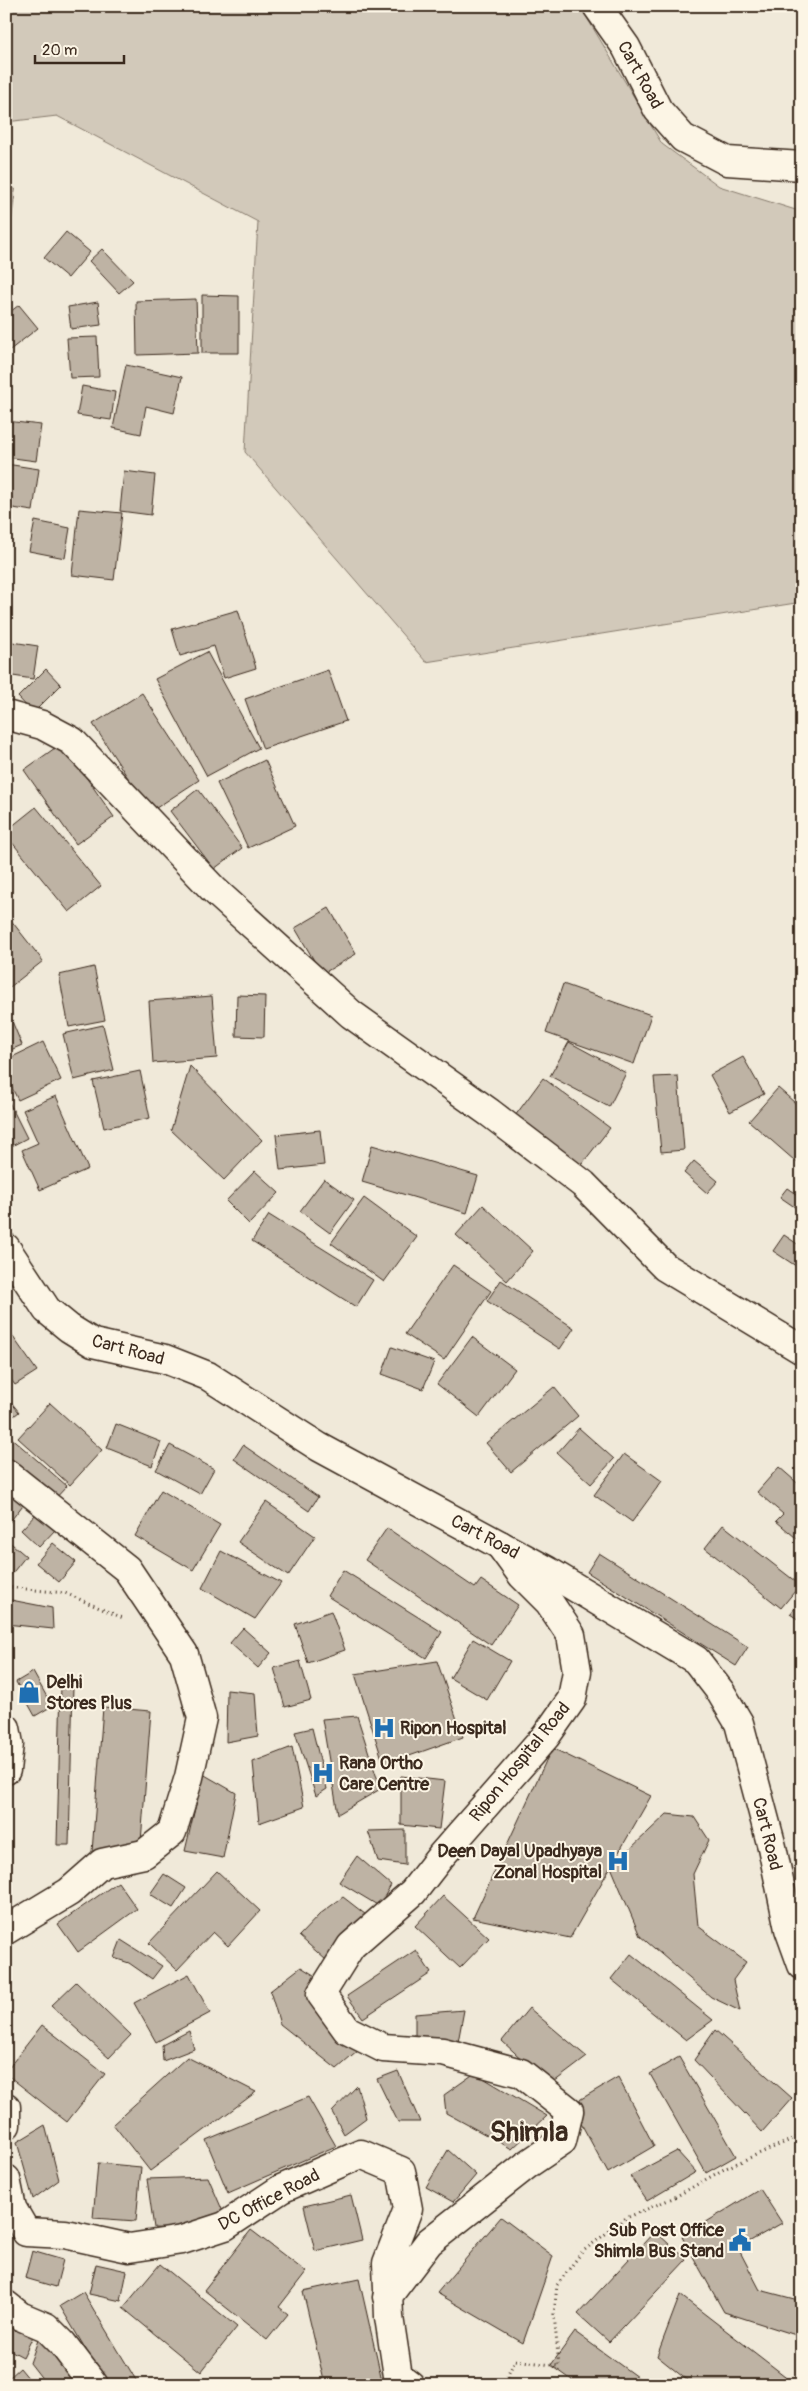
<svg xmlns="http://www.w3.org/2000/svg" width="808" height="2391" font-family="Pangolin,sans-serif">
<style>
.green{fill:#d2c9ba;stroke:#867a6c}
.building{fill:#beb3a4;stroke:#3b2a1e}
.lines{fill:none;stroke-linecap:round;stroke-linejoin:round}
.minor-casing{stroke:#3b2a1e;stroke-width:31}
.major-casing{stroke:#3b2a1e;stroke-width:31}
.path{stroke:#3b2a1e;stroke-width:3;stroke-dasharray:1 4;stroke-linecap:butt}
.minor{stroke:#fcf5e5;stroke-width:28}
.major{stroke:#fcf5e5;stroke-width:28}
.labels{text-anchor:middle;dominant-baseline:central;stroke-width:4;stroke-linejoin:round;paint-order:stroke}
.street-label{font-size:18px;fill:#3b2a1e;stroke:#fcf5e5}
.poi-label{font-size:18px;font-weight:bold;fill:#3b2a1e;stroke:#fcf5e5;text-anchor:start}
.town-label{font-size:28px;font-weight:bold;fill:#3b2a1e;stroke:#fcf5e5}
</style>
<rect width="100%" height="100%" fill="#f0e9d9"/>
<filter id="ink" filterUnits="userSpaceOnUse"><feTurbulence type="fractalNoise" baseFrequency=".02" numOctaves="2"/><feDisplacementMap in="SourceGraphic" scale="10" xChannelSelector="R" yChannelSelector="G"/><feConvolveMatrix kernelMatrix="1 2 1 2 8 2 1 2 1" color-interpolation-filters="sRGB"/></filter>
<g filter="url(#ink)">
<path class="green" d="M6,6H580L662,144L719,186L802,212V602L426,662L245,452L258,222L57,116L6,122Z"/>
<path class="building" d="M6,188L15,189L9,241H6Z
M66,232L90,252L68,278L44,258Z
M102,249L133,281L119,293L89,261Z
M6,257H10L8,294H6Z
M202,295L239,296V353H202Z
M196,299L198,353L137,355L136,301Z
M98,302L101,325L71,329L68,307Z
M19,305L38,328L10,350L6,346V315Z
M97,337L99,377L70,378L67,338Z
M126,365L182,377L174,413L146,406L141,434L113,428Z
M82,386L115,392L111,420L77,415Z
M6,421L41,425L36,461L6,457Z
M6,464L39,469L33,511L6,507Z
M124,471L155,475L151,515L120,511Z
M79,509L122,513L114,580L72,575Z
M35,521L70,528L65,558L29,551Z
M238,610L256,668L224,678L214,646L180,656L172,629Z
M6,641L38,646L33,679L6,675Z
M207,652L259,748L207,776L155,679Z
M46,669L61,685L33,713L18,697Z
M328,670L346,721L263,749L245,699Z
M142,693L199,780L150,812L93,724Z
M62,743L114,817L76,844L24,770Z
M265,760L295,826L248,848L217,783Z
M198,789L242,848L214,869L170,811Z
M36,807L101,886L69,912L6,835V831Z
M329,908L356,954L322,974L295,928Z
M6,914L43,961L10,987L6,982Z
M94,967L105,1020L69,1027L59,975Z
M563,984L651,1015L634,1064L546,1033Z
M237,995L265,996L264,1037L236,1036Z
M212,996L217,1058L153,1063L149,1001Z
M6,1007L22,1045L6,1052Z
M103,1025L114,1070L74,1080L63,1034Z
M43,1042L61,1080L18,1100L6,1076V1060Z
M569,1042L626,1073L609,1107L550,1076Z
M743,1057L764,1094L730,1112L710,1075Z
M190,1066L262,1140L224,1180L171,1130Z
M140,1071L150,1118L104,1128L93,1081Z
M678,1076L684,1150L661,1152L654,1077Z
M543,1078L610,1128L578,1169L512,1120Z
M778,1088L802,1109V1167L749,1121Z
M6,1096L27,1138L6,1149Z
M56,1096L88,1169L40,1190L22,1150L38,1143L23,1110Z
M320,1130L324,1165L280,1170L276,1135Z
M372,1145L478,1176L467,1213L362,1182Z
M694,1161L718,1181L707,1193L684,1173Z
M255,1171L279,1193L249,1224L226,1201Z
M324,1179L354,1200L330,1233L300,1211Z
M787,1188L802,1198V1212L780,1197Z
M364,1198L417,1237L384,1282L331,1243Z
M483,1205L533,1251L507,1281L456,1235Z
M269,1215L373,1280L356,1307L252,1241Z
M784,1235L802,1247V1270L773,1251Z
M453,1265L491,1291L444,1360L405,1334Z
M501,1280L574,1328L560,1349L487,1301Z
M6,1327L37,1371L15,1385L6,1373Z
M472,1337L515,1369L479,1417L437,1384Z
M392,1347L434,1362L423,1389L382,1374Z
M554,1387L578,1416L511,1472L486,1443Z
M6,1396L19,1412L6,1422Z
M50,1403L102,1450L70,1485L18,1438Z
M116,1424L161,1442L152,1466L107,1448Z
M579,1428L614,1459L591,1484L557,1453Z
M8,1435L67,1486L52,1502L6,1462V1437Z
M170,1445L214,1469L200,1494L156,1470Z
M243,1445L318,1497L309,1511L234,1459Z
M624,1454L662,1481L632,1522L594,1495Z
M779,1467L802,1487V1543L776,1521L783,1514L757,1492Z
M6,1486L26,1501L9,1523L6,1520Z
M161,1490L220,1525L193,1570L135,1536Z
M266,1502L315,1536L288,1576L238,1542Z
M38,1512L56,1529L39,1547L21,1530Z
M723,1525L800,1585L781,1608L705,1548Z
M387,1528L475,1588L481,1580L518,1605L491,1645L365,1560Z
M6,1539L26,1556L6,1581Z
M53,1543L76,1562L59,1582L36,1563Z
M221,1551L281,1583L255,1619L202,1588Z
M599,1553L748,1647L736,1666L587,1572Z
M343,1570L442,1632L426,1658L327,1596Z
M6,1599L52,1608L53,1629L6,1624Z
M802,1600V1622L790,1614Z
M331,1611L345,1650L308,1663L295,1624Z
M243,1628L271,1653L258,1668L230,1643Z
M473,1639L510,1661L487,1700L450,1678Z
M300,1661L311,1700L285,1707L274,1668Z
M437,1661L463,1737L384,1765L355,1674Z
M33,1672L52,1706L35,1716L16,1682Z
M61,1684L73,1685L69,1845H57Z
M227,1690L255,1693L258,1736L226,1742Z
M103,1707L151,1711L141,1842L92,1852Z
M357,1716L376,1775L382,1788L338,1814L322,1719Z
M312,1728L327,1789L316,1796L295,1732Z
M292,1747L304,1807L259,1823L253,1762Z
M552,1748L651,1796L570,1938L473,1918Z
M203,1774L236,1793L223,1858L185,1851Z
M401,1776L445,1781L439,1829L401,1825Z
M667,1814L694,1817L709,1840L693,1874L698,1926L746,1962L733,1980L740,2011L711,1997L640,1936L611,1867Z
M405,1830V1865L378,1861L368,1831Z
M357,1856L391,1885L379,1906L339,1882Z
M217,1871L260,1911L228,1946L213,1932L177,1970L149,1943Z
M164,1874L186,1888L173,1908L150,1894Z
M118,1882L137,1909L78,1952L58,1924Z
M443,1896L489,1938L460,1968L415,1926Z
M343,1897L370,1918L345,1935L326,1960L299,1936L320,1914Z
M121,1940L162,1966L152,1979L129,1963L114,1958Z
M416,1950L431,1973L363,2018L347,1996Z
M631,1954L713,2020L686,2040L611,1979Z
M301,1967L317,1977L358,2051L337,2069L280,2024L270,1991Z
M189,1974L210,2013L156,2042L134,2003Z
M76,1982L131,2035L109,2058L51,2006Z
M529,2008L587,2057L550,2085L502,2041Z
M464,2010L458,2042L415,2041V2014Z
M42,2025L105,2074L67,2122L6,2074V2071Z
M715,2030L792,2098L762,2132L694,2060Z
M189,2031L194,2049L163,2061L162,2045Z
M187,2057L256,2092L150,2171L113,2124Z
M679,2057L736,2156L706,2173L650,2074Z
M398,2071L420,2122H398L377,2079Z
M475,2073L547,2116L512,2149L446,2113L444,2095Z
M618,2077L654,2146L608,2173L571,2105Z
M357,2086L366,2118L344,2134L332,2112Z
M308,2097L336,2146L228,2193L206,2140Z
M45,2125L59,2180L33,2199L17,2142Z
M448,2150L476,2175L453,2202L426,2187Z
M677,2151L696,2172L647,2201L630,2176Z
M98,2163L141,2167L136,2221L93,2218Z
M208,2177L224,2214L193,2230L154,2228L147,2179Z
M760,2189L782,2223L738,2248L760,2290L802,2301V2337L724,2312L682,2237Z
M351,2195L362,2240L315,2251L304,2206Z
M501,2217L553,2256L523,2343L437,2293Z
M251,2230L306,2272L279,2307L288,2314L267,2340L204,2290Z
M655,2231L686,2260L609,2342L578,2314Z
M32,2251L63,2260L56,2287L25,2278Z
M96,2264L127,2271L121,2301L89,2294Z
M160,2264L237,2327L201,2372L123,2308Z
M359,2279L383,2385H325L303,2291Z
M83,2292L139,2385H107L60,2306Z
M680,2295L785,2376L780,2385H693L657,2356Z
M6,2300L42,2318L23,2357L6,2348Z
M45,2320L86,2375L74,2385H47L30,2363Z
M575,2332L648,2385H579L551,2365Z
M20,2368L34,2385H16L10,2377Z"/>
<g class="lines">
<defs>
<path id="minor" d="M6,715L42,725L72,741L214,890L351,1014L490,1113L583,1184L665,1267L802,1350
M6,1473L127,1569L184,1654L202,1718L189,1777L172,1832L144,1854L102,1863L69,1892L6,1930
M6,1728L9,1744L6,1770
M6,2107V2125
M6,2179L12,2208L26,2232L65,2234L129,2248L182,2240L225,2226L281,2189L361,2154L401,2171L408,2209L387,2263L389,2317L398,2376L410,2385
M387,2297L429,2242L528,2164L562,2141L569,2111L521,2073L443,2052L383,2048L347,2030L321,1994L351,1946L413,1892L441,1856L546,1736L572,1699L577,1671L571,1635L549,1602L522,1575L500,1545
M6,2305L20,2316L46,2327L62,2343L94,2385"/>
<path id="major" d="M597,6L626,47L658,110L683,138L727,161L802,166
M6,1248L47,1310L69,1328L93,1343L165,1359L208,1376L319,1447L548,1571L696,1660L720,1691L739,1723L772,1847L789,1929L802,1965"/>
</defs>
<use href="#minor" class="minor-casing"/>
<use href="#major" class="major-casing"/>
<path class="path" d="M6,1587L65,1593L123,1618
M507,2385L504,2383L515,2360L559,2366L554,2314L557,2285L582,2252L626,2218L675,2197L726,2168L802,2135"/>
<use href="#minor" class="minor"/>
<use href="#major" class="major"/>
</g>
</g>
<defs>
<symbol id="shop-bare" viewBox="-9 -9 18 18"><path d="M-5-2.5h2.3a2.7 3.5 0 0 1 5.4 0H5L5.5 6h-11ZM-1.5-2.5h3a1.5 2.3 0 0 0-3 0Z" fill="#1f6fb2" stroke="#fcf5e5" stroke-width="2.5" paint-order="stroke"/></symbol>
<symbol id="hospital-bare" viewBox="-9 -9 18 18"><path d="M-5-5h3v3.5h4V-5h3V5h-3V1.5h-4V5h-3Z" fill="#1f6fb2" stroke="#fcf5e5" stroke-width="2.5" paint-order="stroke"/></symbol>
<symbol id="civic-bare" viewBox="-9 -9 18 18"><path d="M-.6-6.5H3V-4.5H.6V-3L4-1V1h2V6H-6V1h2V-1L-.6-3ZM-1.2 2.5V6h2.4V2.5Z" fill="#1f6fb2" stroke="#fcf5e5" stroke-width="2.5" paint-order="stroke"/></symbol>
</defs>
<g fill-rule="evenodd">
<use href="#shop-bare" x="13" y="1676" width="32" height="32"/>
<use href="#hospital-bare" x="368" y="1712" width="32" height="32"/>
<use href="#hospital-bare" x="307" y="1757" width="32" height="32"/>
<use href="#hospital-bare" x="602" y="1845" width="32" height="32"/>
<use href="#civic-bare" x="724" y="2224" width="32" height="32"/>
</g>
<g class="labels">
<g class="street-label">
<text transform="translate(640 75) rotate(61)">Cart Road</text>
<text transform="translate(128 1350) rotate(15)">Cart Road</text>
<text transform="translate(485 1537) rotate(28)">Cart Road</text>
<text transform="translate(520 1762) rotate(-51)">Ripon Hospital Road</text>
<text transform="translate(767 1834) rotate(76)">Cart Road</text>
<text transform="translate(269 2200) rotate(-28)">DC Office Road</text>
</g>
<g class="poi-label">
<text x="46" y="1682">Delhi<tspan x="46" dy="21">Stores Plus</tspan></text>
<text x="400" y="1728">Ripon Hospital</text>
<text x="339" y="1763">Rana Ortho<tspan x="339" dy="21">Care Centre</tspan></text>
<text x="602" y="1851" text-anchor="end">Deen Dayal Upadhyaya<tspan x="602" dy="21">Zonal Hospital</tspan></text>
<text x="724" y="2230" text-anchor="end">Sub Post Office<tspan x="724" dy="21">Shimla Bus Stand</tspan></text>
</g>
<g class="town-label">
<text x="529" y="2132">Shimla</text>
</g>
</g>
<rect width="808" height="2391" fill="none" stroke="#fcf5e5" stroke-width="25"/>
<rect x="12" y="12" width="783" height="2366" fill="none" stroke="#3b2a1e" stroke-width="2" filter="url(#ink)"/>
<path d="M35 55v8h89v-8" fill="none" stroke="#3b2a1e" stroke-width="2.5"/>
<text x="42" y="55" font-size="15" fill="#3b2a1e" stroke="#fcf5e5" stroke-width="4" paint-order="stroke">20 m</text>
</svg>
